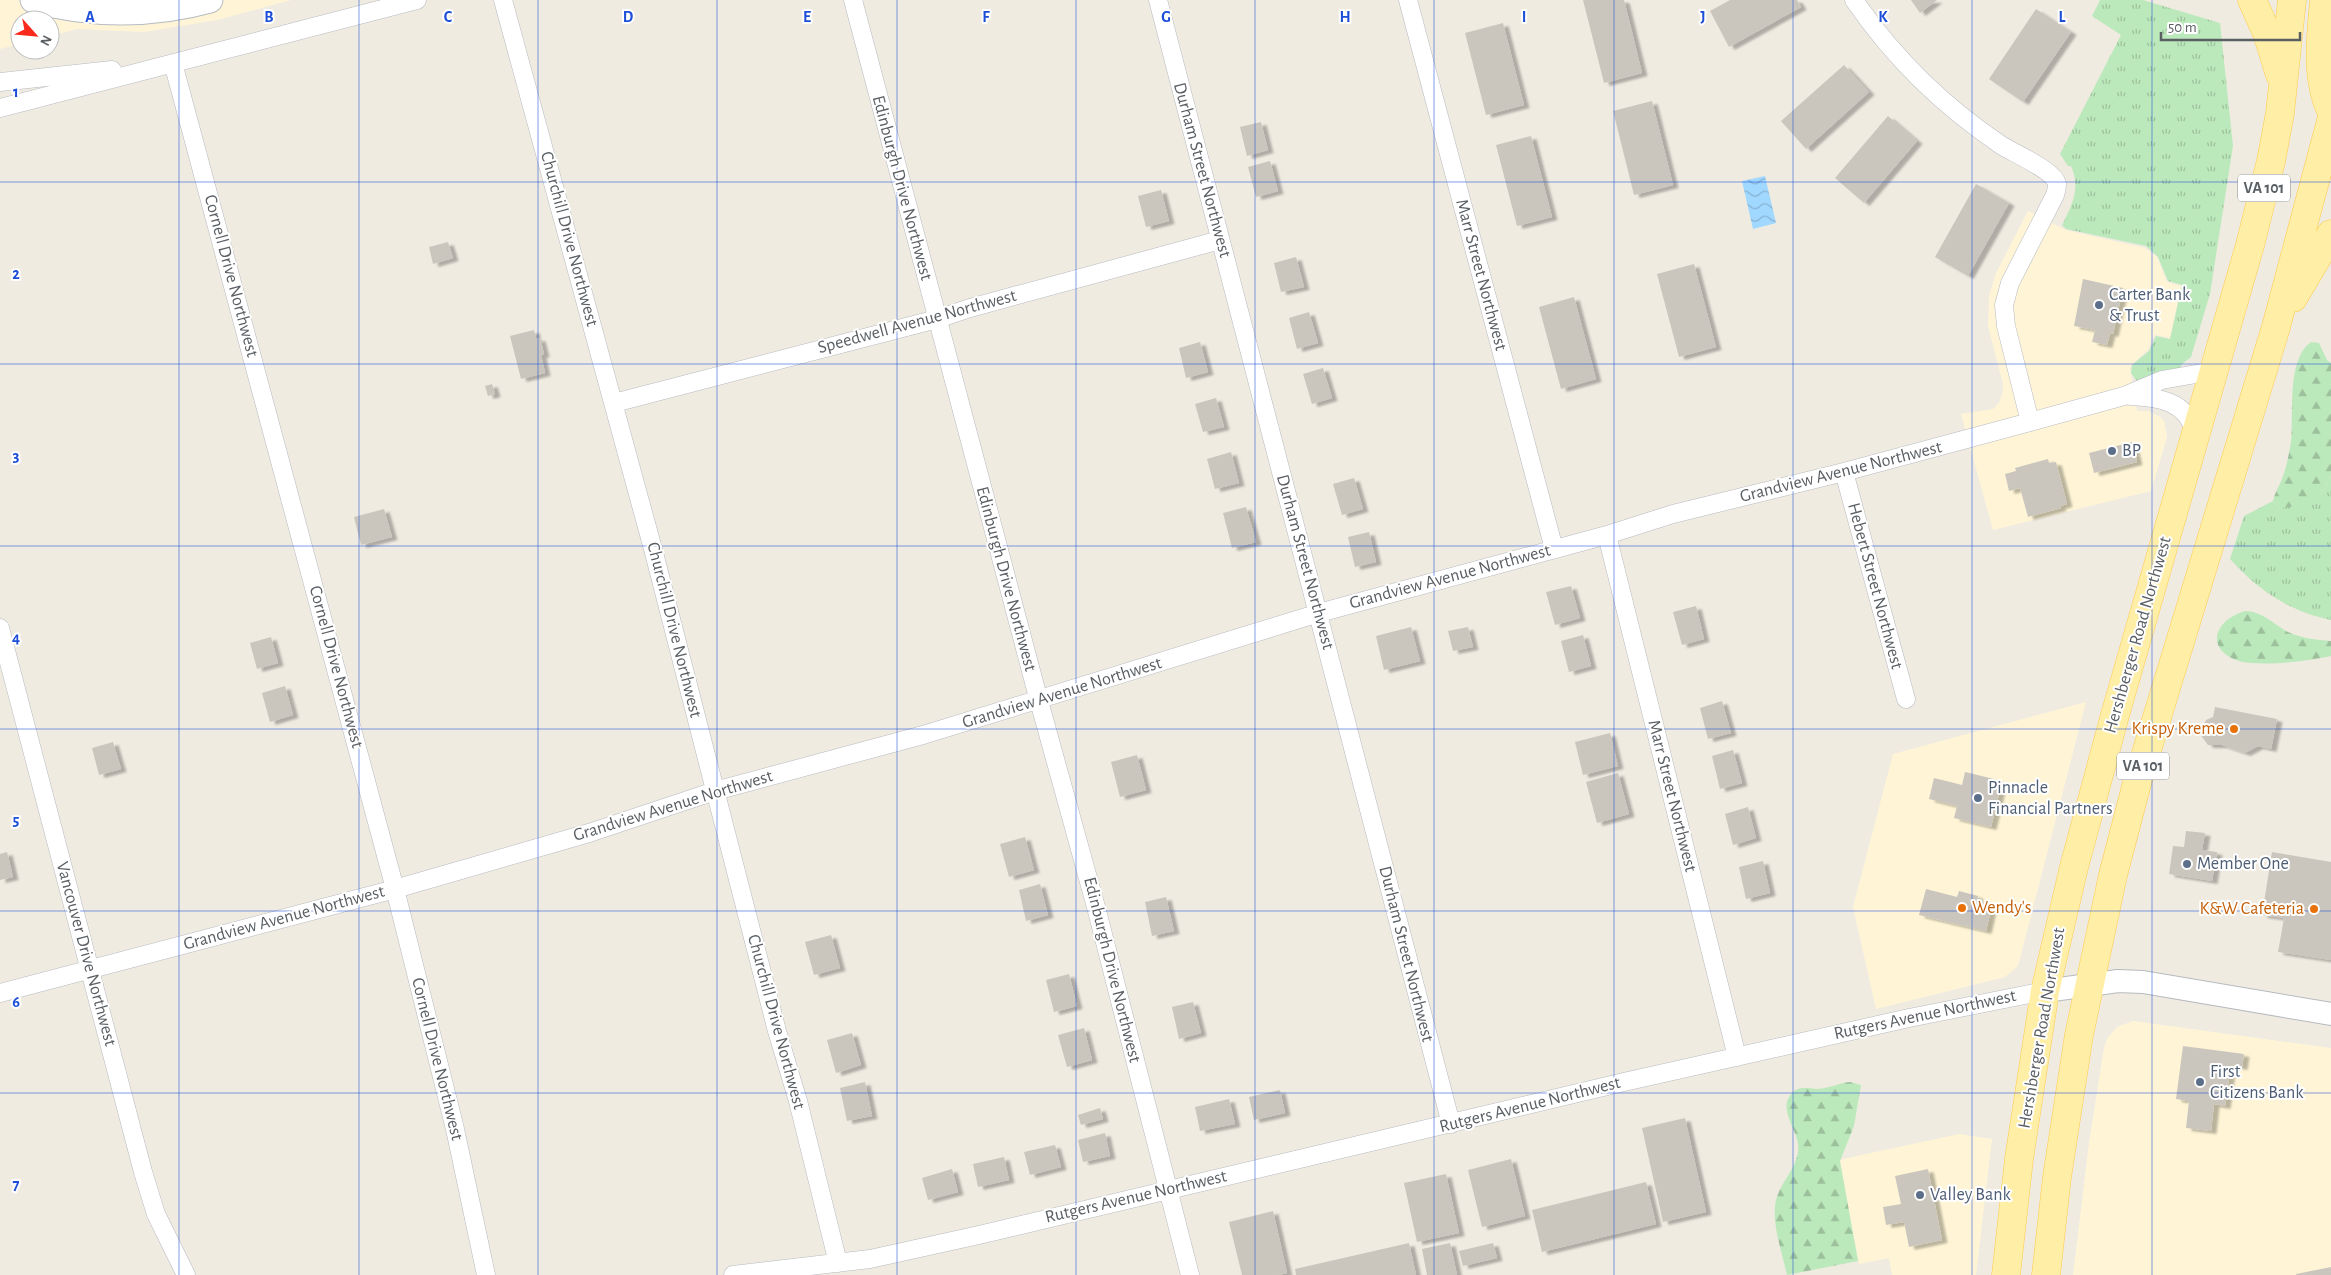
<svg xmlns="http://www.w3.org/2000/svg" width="2331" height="1275" font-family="'Alegreya Sans',sans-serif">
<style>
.commercial{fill:#fff5d6}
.grass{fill:url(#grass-tufts)}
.forest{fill:url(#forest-firs)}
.water{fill:url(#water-waves)}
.building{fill:#cac6be;filter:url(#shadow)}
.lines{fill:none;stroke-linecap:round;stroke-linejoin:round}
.minor-casing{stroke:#b7bac0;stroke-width:19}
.tertiary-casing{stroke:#b7bac0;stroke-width:24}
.secondary-casing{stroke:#b7bcc2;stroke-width:27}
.primary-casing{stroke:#ffc94a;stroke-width:29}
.minor{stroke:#fff;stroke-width:18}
.tertiary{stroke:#fff;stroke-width:22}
.secondary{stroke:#fff;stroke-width:25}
.primary{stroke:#ffefa6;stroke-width:28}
.grid{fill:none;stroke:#1d4ed8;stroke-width:1;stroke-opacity:0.55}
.service-dot{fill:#5c6f8a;stroke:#fff;stroke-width:2}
.food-dot{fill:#e8710a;stroke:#fff;stroke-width:2}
.labels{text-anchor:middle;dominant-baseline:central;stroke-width:4;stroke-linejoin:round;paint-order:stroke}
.shield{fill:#fff;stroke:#8c8f92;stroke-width:1}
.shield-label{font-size:16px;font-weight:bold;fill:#5a5f64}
.street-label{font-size:18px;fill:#5a5f64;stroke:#fff}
.service-label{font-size:18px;fill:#4e5e75;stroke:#fff;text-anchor:start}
.food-label{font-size:18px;fill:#c56008;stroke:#fff;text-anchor:end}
.grid-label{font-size:16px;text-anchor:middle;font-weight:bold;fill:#1d4ed8;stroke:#fff;stroke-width:4;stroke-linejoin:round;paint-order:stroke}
</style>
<defs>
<pattern id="grass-tufts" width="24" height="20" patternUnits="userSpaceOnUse" patternTransform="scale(1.25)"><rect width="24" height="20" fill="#bce9bb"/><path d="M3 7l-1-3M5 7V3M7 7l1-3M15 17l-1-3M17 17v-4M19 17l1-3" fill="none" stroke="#9cc09c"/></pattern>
<pattern id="forest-firs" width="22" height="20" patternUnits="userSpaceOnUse" patternTransform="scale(1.25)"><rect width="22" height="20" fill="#bce9bb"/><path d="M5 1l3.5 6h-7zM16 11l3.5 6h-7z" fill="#9cc09c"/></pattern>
<pattern id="water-waves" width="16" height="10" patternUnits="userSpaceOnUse" patternTransform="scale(1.25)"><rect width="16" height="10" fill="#a1d8ff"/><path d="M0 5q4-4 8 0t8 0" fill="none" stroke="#86b2d2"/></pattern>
<filter id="shadow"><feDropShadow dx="5.5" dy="3" stdDeviation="1" flood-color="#0004"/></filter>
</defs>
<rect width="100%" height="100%" fill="#efebe1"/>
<path class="commercial" d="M0,0H291L217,20L144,32L77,29L50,36V20H20V44L0,49Z
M2028,211L2066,230L2145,248L2157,257L2167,282L2181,286L2170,338L2156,335L2153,337L2148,350L2132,364L2130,369L2137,411H2149L2160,417L2164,421L2167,437L2151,491L1993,530L1961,414L1993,409L1999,403L2002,394L2003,384L1988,326L1989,296L1996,273Z
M2086,702L2018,966L2005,977L1876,1009L1853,907L1893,754Z
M2133,1021L2331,1048V1275H2073L2089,1143L2104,1048L2107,1039L2117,1027Z
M1959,1134L1992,1139L1976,1275H1892L1889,1258L1859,1264L1840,1161L1843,1159Z"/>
<path class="grass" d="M2100,0H2143L2220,23L2233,146L2210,294L2191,357L2182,364L2180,369L2139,380H2136L2131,373L2132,365L2149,351L2156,336L2170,339L2182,285L2168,281L2158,257L2146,246L2066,229L2062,225C2072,205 2081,188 2071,166H2068L2060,154L2121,35L2092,16Z
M2331,476V620C2290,612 2258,590 2230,559L2244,516L2273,501L2280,509L2321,494Z"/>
<path class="forest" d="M2311,342L2319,343L2327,360L2331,363V476L2321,494L2303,504L2280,509L2273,501C2275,492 2280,485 2283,476C2287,466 2289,453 2291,442C2294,416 2286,359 2311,342Z
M2245,611C2262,611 2273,624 2288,632C2300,638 2317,640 2331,641V656C2309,661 2261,667 2239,661C2204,650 2214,620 2245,611Z
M1850,1082L1861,1085L1854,1126L1840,1161L1858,1261L1787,1275C1782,1252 1771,1223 1776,1200C1781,1181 1801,1164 1798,1144C1796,1127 1776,1107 1794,1091C1801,1086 1809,1088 1816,1089C1828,1089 1838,1083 1850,1082Z"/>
<path class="water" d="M1765,176L1776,223L1753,229L1742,181Z"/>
<path class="building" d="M1583,0H1624L1642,73L1604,83Z
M1730,0H1797L1801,7L1729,47L1710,11Z
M1911,0H1937L1920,13Z
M2036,9L2071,32L2023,102L1989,79Z
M1503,23L1524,105L1486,115L1465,33Z
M1844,65L1869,92L1806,149L1781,121Z
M1652,101L1673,185L1634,195L1613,111Z
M1888,116L1917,141L1864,203L1835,178Z
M1261,122L1268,150L1247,156L1240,127Z
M1531,136L1552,217L1517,226L1496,145Z
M1270,161L1278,191L1256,197L1248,167Z
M1976,184L2009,203L1968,276L1935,257Z
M1161,190L1169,221L1146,227L1138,196Z
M448,242L453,258L433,264L429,247Z
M1296,257L1304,287L1281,292L1274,263Z
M1694,264L1716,347L1679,357L1657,274Z
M2083,279L2123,288L2113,334L2110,333L2107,345L2092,342L2095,330L2074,326Z
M1574,297L1596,379L1561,389L1539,307Z
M1309,312L1318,343L1297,349L1289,318Z
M534,330L536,339L540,338L544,354L541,355L545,373L521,379L510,336Z
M1200,342L1208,372L1186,378L1179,348Z
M1323,368L1332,398L1312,404L1303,374Z
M492,384L495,394L488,396L485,386Z
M1216,398L1224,427L1203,432L1195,404Z
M2132,442L2137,462L2094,473L2089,453Z
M1231,452L1239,483L1215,489L1207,459Z
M2048,459L2049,463L2056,462L2067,504L2060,506L2061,508L2028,517L2020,488L2009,491L2005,474L2016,471L2015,468Z
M1354,478L1363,509L1342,515L1333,484Z
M1246,507L1256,542L1232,548L1223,513Z
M384,509L392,537L361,545L354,517Z
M1369,532L1376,562L1355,567L1348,537Z
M1571,586L1580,618L1555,625L1546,592Z
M1696,606L1704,639L1682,645L1673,612Z
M1411,627L1420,661L1384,670L1376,636Z
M1468,627L1473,647L1453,651L1448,631Z
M1583,635L1591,666L1569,672L1561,641Z
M271,637L278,663L257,669L250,643Z
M285,686L293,715L270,722L262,693Z
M1722,701L1731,733L1708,739L1700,708Z
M2215,707L2277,719L2271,749L2258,746L2245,753L2222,745H2208L2202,737V728L2206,720L2213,717Z
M1610,733L1618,766L1583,775L1575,742Z
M113,742L121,769L99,775L92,748Z
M1733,750L1742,783L1720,789L1712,756Z
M1137,755L1146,790L1120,797L1111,762Z
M1965,772L2002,781L1991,827L1954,818L1957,806L1929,799L1934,778L1962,785Z
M1618,773L1629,814L1597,823L1586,782Z
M1748,807L1756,838L1733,845L1725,814Z
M2186,831L2205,833L2202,850L2217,852L2212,881L2169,874L2173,846L2184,847Z
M1025,837L1034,870L1009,877L1000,844Z
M7,852L13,877L0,880V854Z
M2272,852L2331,862V960L2278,952L2284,918L2262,915Z
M1763,861L1770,893L1746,899L1739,867Z
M1040,884L1048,915L1026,921L1019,890Z
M1926,889L1957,897L1959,891L1978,896L1977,901L1992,905L1986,931L1919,915Z
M1166,897L1174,931L1152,936L1145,902Z
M831,935L840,968L814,975L805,942Z
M1069,974L1077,1006L1054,1012L1046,980Z
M1193,1002L1201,1033L1179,1039L1172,1007Z
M1084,1028L1092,1060L1067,1067L1058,1035Z
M852,1033L861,1065L836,1073L827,1040Z
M2183,1046L2244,1054L2242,1067L2231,1065L2225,1106L2214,1104L2211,1131L2186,1128L2189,1101L2176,1099Z
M865,1082L872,1116L847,1121L840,1088Z
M1280,1090L1285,1113L1254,1120L1249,1097Z
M1229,1099L1235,1124L1200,1131L1195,1107Z
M1100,1108L1103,1119L1081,1125L1078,1115Z
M1685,1118L1706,1212L1663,1222L1642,1128Z
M1105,1133L1110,1156L1083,1162L1078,1140Z
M1055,1145L1061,1167L1030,1175L1024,1152Z
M1004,1157L1009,1180L978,1187L973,1164Z
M1511,1159L1525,1216L1482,1227L1468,1170Z
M952,1169L958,1192L928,1200L922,1178Z
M1928,1169L1942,1240L1909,1247L1904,1222L1886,1225L1883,1207L1901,1204L1895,1176Z
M1446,1174L1459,1233L1417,1242L1404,1183Z
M1646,1182L1656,1224L1542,1252L1532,1210Z
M1273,1211L1287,1273L1278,1275H1242L1229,1222Z
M1409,1243L1416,1275H1296L1295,1269Z
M1450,1243L1457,1275H1427L1422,1249Z
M1493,1243L1497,1258L1463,1266L1459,1251Z
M2331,1267V1275H2296V1274Z"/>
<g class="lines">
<defs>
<path id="minor" d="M503,0L653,549L777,1031L798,1101L838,1263
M853,0L1039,701L1096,907L1190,1275
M1158,0L1451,1124
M1408,0L1554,549
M1854,0C1893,57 1943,106 2001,145C2013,153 2054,170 2057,184C2057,187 2056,192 2055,195L2010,283L2004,305L2006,326L2030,422
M173,63L395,889L455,1129L486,1275
M0,82L112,70
M0,108L417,0
M2130,396C2158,397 2188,401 2195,434
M614,403L937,319L970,308L1220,240
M1844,472L1906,699
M1607,535L1737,1057
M0,628L143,1172L156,1214L186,1275
M0,993L395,889L589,833L715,791L923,735L1319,613L1607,535L1673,514L1844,472L2030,422L2124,396L2162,380L2213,371
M733,1275L870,1259L979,1235L1624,1082L1909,1018L2045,991"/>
<path id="tertiary" d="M2045,991L2118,981L2143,982L2331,1014"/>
<path id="secondary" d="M33,0C90,16 153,16 210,0"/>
<path id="primary" d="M2252,0L2267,33L2280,75
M2324,0C2321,37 2315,76 2331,111
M2293,298L2331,234
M2006,1275L2019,1159L2045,991L2074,867L2115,715L2250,245L2271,161L2280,113L2292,0
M2046,1275L2057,1177L2079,1035L2113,875L2137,783L2276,327L2331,121"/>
</defs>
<use href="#minor" class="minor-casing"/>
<use href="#tertiary" class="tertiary-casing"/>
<use href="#secondary" class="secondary-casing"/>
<use href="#primary" class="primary-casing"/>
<use href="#minor" class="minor"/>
<use href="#tertiary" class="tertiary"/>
<use href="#secondary" class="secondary"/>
<use href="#primary" class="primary"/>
</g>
<path class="grid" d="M179,0V1275M359,0V1275M538,0V1275M717,0V1275M897,0V1275M1076,0V1275M1255,0V1275M1434,0V1275M1614,0V1275M1793,0V1275M1972,0V1275M2152,0V1275M0,182H2331M0,364H2331M0,546H2331M0,729H2331M0,911H2331M0,1093H2331"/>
<g class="service-dot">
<circle cx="2099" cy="305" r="5"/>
<circle cx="2112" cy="451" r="5"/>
<circle cx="1978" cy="798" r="5"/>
<circle cx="2187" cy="864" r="5"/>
<circle cx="2200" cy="1082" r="5"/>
<circle cx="1920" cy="1195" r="5"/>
</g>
<g class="food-dot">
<circle cx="2234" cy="729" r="5"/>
<circle cx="1962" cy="908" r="5"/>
<circle cx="2314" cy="909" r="5"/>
</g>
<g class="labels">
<g class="shield">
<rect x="2238" y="174.5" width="52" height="27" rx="4"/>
<rect x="2117" y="752.5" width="52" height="27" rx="4"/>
</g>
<g class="shield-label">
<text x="2264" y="188">VA 101</text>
<text x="2143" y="766">VA 101</text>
</g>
<g class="street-label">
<text transform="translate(1202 170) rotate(75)">Durham Street Northwest</text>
<text transform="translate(902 188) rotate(75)">Edinburgh Drive Northwest</text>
<text transform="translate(569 239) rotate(75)">Churchill Drive Northwest</text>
<text transform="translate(1481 275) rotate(75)">Marr Street Northwest</text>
<text transform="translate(231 276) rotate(75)">Cornell Drive Northwest</text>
<text transform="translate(917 322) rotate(-15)">Speedwell Avenue Northwest</text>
<text transform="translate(1841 472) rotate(-14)">Grandview Avenue Northwest</text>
<text transform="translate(1305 562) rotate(75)">Durham Street Northwest</text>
<text transform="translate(1450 577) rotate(-15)">Grandview Avenue Northwest</text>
<text transform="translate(1006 579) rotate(75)">Edinburgh Drive Northwest</text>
<text transform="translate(1875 586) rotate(75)">Hebert Street Northwest</text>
<text transform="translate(674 630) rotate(76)">Churchill Drive Northwest</text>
<text transform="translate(2138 635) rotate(-74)">Hershberger Road Northwest</text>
<text transform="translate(336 667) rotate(75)">Cornell Drive Northwest</text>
<text transform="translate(1062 693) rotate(-17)">Grandview Avenue Northwest</text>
<text transform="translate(1672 796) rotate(76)">Marr Street Northwest</text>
<text transform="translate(673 806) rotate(-17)">Grandview Avenue Northwest</text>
<text transform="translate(284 918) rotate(-15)">Grandview Avenue Northwest</text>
<text transform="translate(86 954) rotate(75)">Vancouver Drive Northwest</text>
<text transform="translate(1406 954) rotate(76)">Durham Street Northwest</text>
<text transform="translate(1112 970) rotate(76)">Edinburgh Drive Northwest</text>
<text transform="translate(1925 1015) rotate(-12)">Rutgers Avenue Northwest</text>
<text transform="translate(776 1022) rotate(75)">Churchill Drive Northwest</text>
<text transform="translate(2042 1028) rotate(-80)">Hershberger Road Northwest</text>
<text transform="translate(437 1059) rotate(76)">Cornell Drive Northwest</text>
<text transform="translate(1530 1105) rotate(-14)">Rutgers Avenue Northwest</text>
<text transform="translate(1136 1197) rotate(-13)">Rutgers Avenue Northwest</text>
</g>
<g class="service-label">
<text x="2109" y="295">Carter Bank<tspan x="2109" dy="21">&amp; Trust</tspan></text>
<text x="2122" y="451">BP</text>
<text x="1988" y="788">Pinnacle<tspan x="1988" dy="21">Financial Partners</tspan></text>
<text x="2197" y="864">Member One</text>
<text x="2210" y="1072">First<tspan x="2210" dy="21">Citizens Bank</tspan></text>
<text x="1930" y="1195">Valley Bank</text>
</g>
<g class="food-label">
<text x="2224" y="729">Krispy Kreme</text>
<text x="1972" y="908" text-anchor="start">Wendy's</text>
<text x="2304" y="909">K&amp;W Cafeteria</text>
</g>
</g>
<g class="grid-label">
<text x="90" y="22">A</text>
<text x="269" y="22">B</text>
<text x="448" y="22">C</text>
<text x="628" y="22">D</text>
<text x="807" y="22">E</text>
<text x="986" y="22">F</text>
<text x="1166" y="22">G</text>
<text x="1345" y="22">H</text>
<text x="1524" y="22">I</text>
<text x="1703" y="22">J</text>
<text x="1883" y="22">K</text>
<text x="2062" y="22">L</text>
<text x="16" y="97">1</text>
<text x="16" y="279">2</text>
<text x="16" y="461">3</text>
<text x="16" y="643">4</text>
<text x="16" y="825">5</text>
<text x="16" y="1007">6</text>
<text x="16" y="1190">7</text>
</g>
<g transform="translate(35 35) rotate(117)"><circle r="24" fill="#ffffff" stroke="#bdbfc1"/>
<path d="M0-4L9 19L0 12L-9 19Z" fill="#fa2a1c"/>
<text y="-8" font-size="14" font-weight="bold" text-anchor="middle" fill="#5a5f64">N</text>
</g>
<path d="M2161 32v8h139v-8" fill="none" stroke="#5a5f64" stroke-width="2.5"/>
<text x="2168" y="32" font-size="15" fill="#5a5f64" stroke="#ffffff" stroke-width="4" paint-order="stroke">50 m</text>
</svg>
